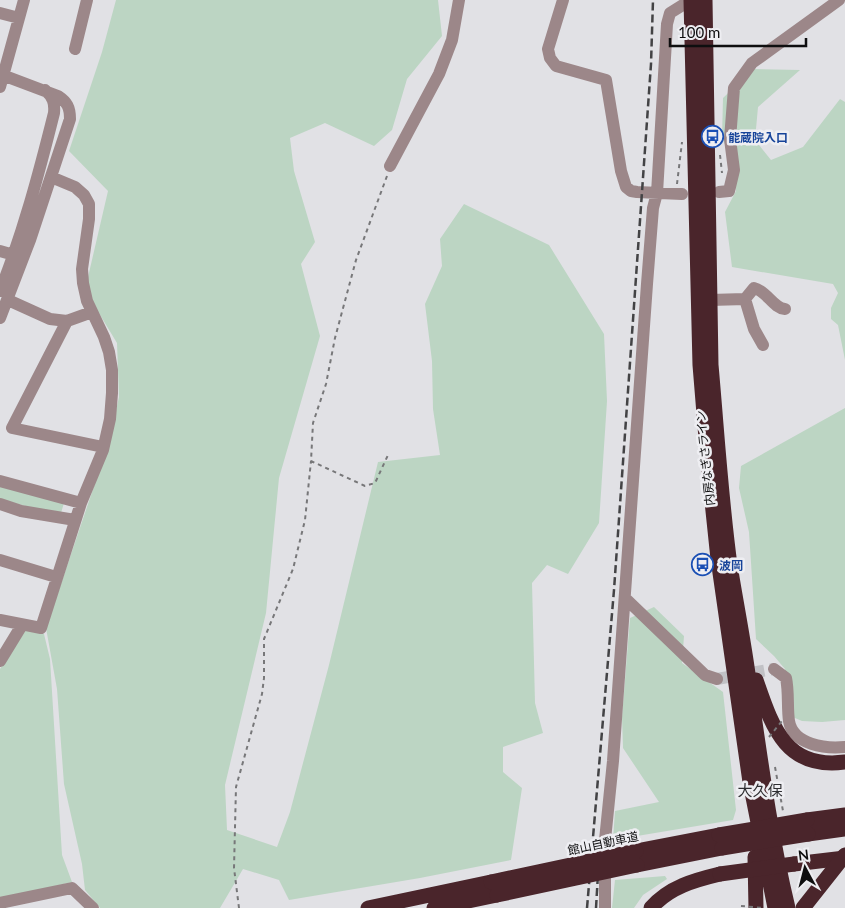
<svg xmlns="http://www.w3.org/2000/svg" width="845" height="908" font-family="Lato,'Noto Sans JP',sans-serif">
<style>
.green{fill:#bcd5c3}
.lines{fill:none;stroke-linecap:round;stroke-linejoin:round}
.minor-tunnel{stroke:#c1c1c5;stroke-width:12;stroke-dasharray:12 6;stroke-linecap:butt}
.path{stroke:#777779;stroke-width:2;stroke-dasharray:4 4;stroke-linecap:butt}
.minor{stroke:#9c8789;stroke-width:12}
.highway{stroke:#4a252b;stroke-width:15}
.rail{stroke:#434345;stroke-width:2.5;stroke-dasharray:8 4;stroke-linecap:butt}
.path-bridge{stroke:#777779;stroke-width:2;stroke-dasharray:4 4;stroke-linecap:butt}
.highway-bridge{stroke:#4a252b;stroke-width:15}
.labels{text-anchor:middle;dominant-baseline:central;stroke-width:5;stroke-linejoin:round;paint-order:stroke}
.transit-label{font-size:12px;font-weight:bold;fill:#164399;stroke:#eeeef2;text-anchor:start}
.street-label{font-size:12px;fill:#0e0e0f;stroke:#eeeef2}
.quarter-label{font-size:15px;fill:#2e2e31;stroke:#eeeef2}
</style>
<rect width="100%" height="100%" fill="#e1e1e5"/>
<path class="green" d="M116,0H438L442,36L407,79L392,130L374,146L325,123L290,138L294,171L315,242L301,264L320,336L279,478L266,613L225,785L227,830L277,847L290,812L329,665L378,462L440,455L433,409L432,361L425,304L442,266L440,239L464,204L549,245L604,334L607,401L599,523L568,574L547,565L532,583L535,703L543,733L503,747V772L522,788L511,860L420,878L289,900L279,880L243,869L220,908H100L85,890L82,864L64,784L57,689L46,628L109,442L119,397L117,343L85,290L108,191L69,151L102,52Z
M753,69L800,70L758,107L755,140L771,160L803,147L840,99L845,102V360L838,325L831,319V308L838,293L833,284L732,267L725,212L736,191L728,151L722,138L723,98Z
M845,408V720L822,722L802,721L783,713L785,669L774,656L756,639L749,532L739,488L741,466Z
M0,485L64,503L61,513L33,508L0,499Z
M654,607L684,636L682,663L723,692L736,810L733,820L613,840L615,811L659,802L623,748L622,717L630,618Z
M29,630L44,634L50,659L62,855L72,882L0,899V669L23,632Z
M665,876L667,879L643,895L634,908H612L615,880Z"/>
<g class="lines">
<path class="minor-tunnel" d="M717,679L774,669"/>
<path class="path" d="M720,155L722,173
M387,176L356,260L335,338L326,384L313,423L311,461L365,486L375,483L388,455
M677,184L682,142
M775,767L783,811
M239,908L234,868L236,787L262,694L264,678V639L293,569L305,520L311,461"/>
<path class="minor" d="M563,0L548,49L550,58L556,66L606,80L621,171L626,187L631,191L637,192L682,194
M0,13L19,18
M75,49L87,0
M0,74L58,96C67,102 70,107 70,119L30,240L0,318
M0,87L24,0
M390,166L439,74L452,40L459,0
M719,192L729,191L734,170L730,139L734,88L752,63L839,0
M0,251L14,255
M0,291C23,233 39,173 54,113C55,103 53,97 45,90
M745,299L754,329L763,345
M8,300L50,319L67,321L92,312
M710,300L745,299L754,288C767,291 773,308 785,309
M67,321L12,428L103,447
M0,481L81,503
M0,504L21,511L75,520
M0,560L56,577
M625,598L705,675L717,679
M0,620L41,628L81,503L103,450L110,419L112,393V370L109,352L104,337L87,301L83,283L82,269L89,219V204L84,195L75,187L51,177
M0,661L22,625
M774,669L786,678C789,692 787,707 789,721C793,745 826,749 845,747
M0,903L72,888L93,908
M605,908V840L613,761L647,284L653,208L657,193L667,24L670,13L691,0"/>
<path class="highway" d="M691,0L700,365L708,463L718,559L750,782L775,908
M705,0L711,365C717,432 721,499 730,565C736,603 744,642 749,681C760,756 770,834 788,908
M756,680C772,726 785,770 845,762
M807,820L845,815
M808,834L845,829
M636,851L719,835
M755,857L756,908
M794,864L845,858
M637,865L722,848
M368,908L491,882
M434,908L497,895
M651,908C669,887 695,880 720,874"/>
<path class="rail" d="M587,908L614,590L651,64L653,0
M596,908L600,840"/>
<path class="path-bridge" d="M769,737L782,721
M741,906L763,908"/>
<path class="highway-bridge" d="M719,835L807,820
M722,848L808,834
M720,874L794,864
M491,882L636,851
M497,895L637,865
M803,908L845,855"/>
</g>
<defs>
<symbol id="bus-ring" viewBox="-11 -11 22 22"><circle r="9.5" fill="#eeeef2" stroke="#1a4fb4" stroke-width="1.5"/><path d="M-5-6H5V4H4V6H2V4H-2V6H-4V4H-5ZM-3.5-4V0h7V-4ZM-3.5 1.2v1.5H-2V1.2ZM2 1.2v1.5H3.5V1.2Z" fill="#1a4fb4"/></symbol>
</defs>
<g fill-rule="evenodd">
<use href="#bus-ring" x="700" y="124" width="25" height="25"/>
<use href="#bus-ring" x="690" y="552" width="25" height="25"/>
</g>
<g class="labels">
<g class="transit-label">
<text x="728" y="137">能蔵院入口</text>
<text x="719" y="565">波岡</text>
</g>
<g class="street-label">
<text transform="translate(705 458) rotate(-96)">内房なぎさライン</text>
<text transform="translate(603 843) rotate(-12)">館山自動車道</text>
</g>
<g class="quarter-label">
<text x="760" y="790">大久保</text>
</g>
</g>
<g transform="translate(805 868) rotate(353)" stroke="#eeeef2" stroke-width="4" paint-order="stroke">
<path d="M0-4L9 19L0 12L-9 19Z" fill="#0e0e0f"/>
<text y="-8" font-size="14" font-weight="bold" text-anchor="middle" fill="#0e0e0f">N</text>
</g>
<path d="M670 38v8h136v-8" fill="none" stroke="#0e0e0f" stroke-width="2.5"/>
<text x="678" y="38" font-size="15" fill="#0e0e0f" stroke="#eeeef2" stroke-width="4" paint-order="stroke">100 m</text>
</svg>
